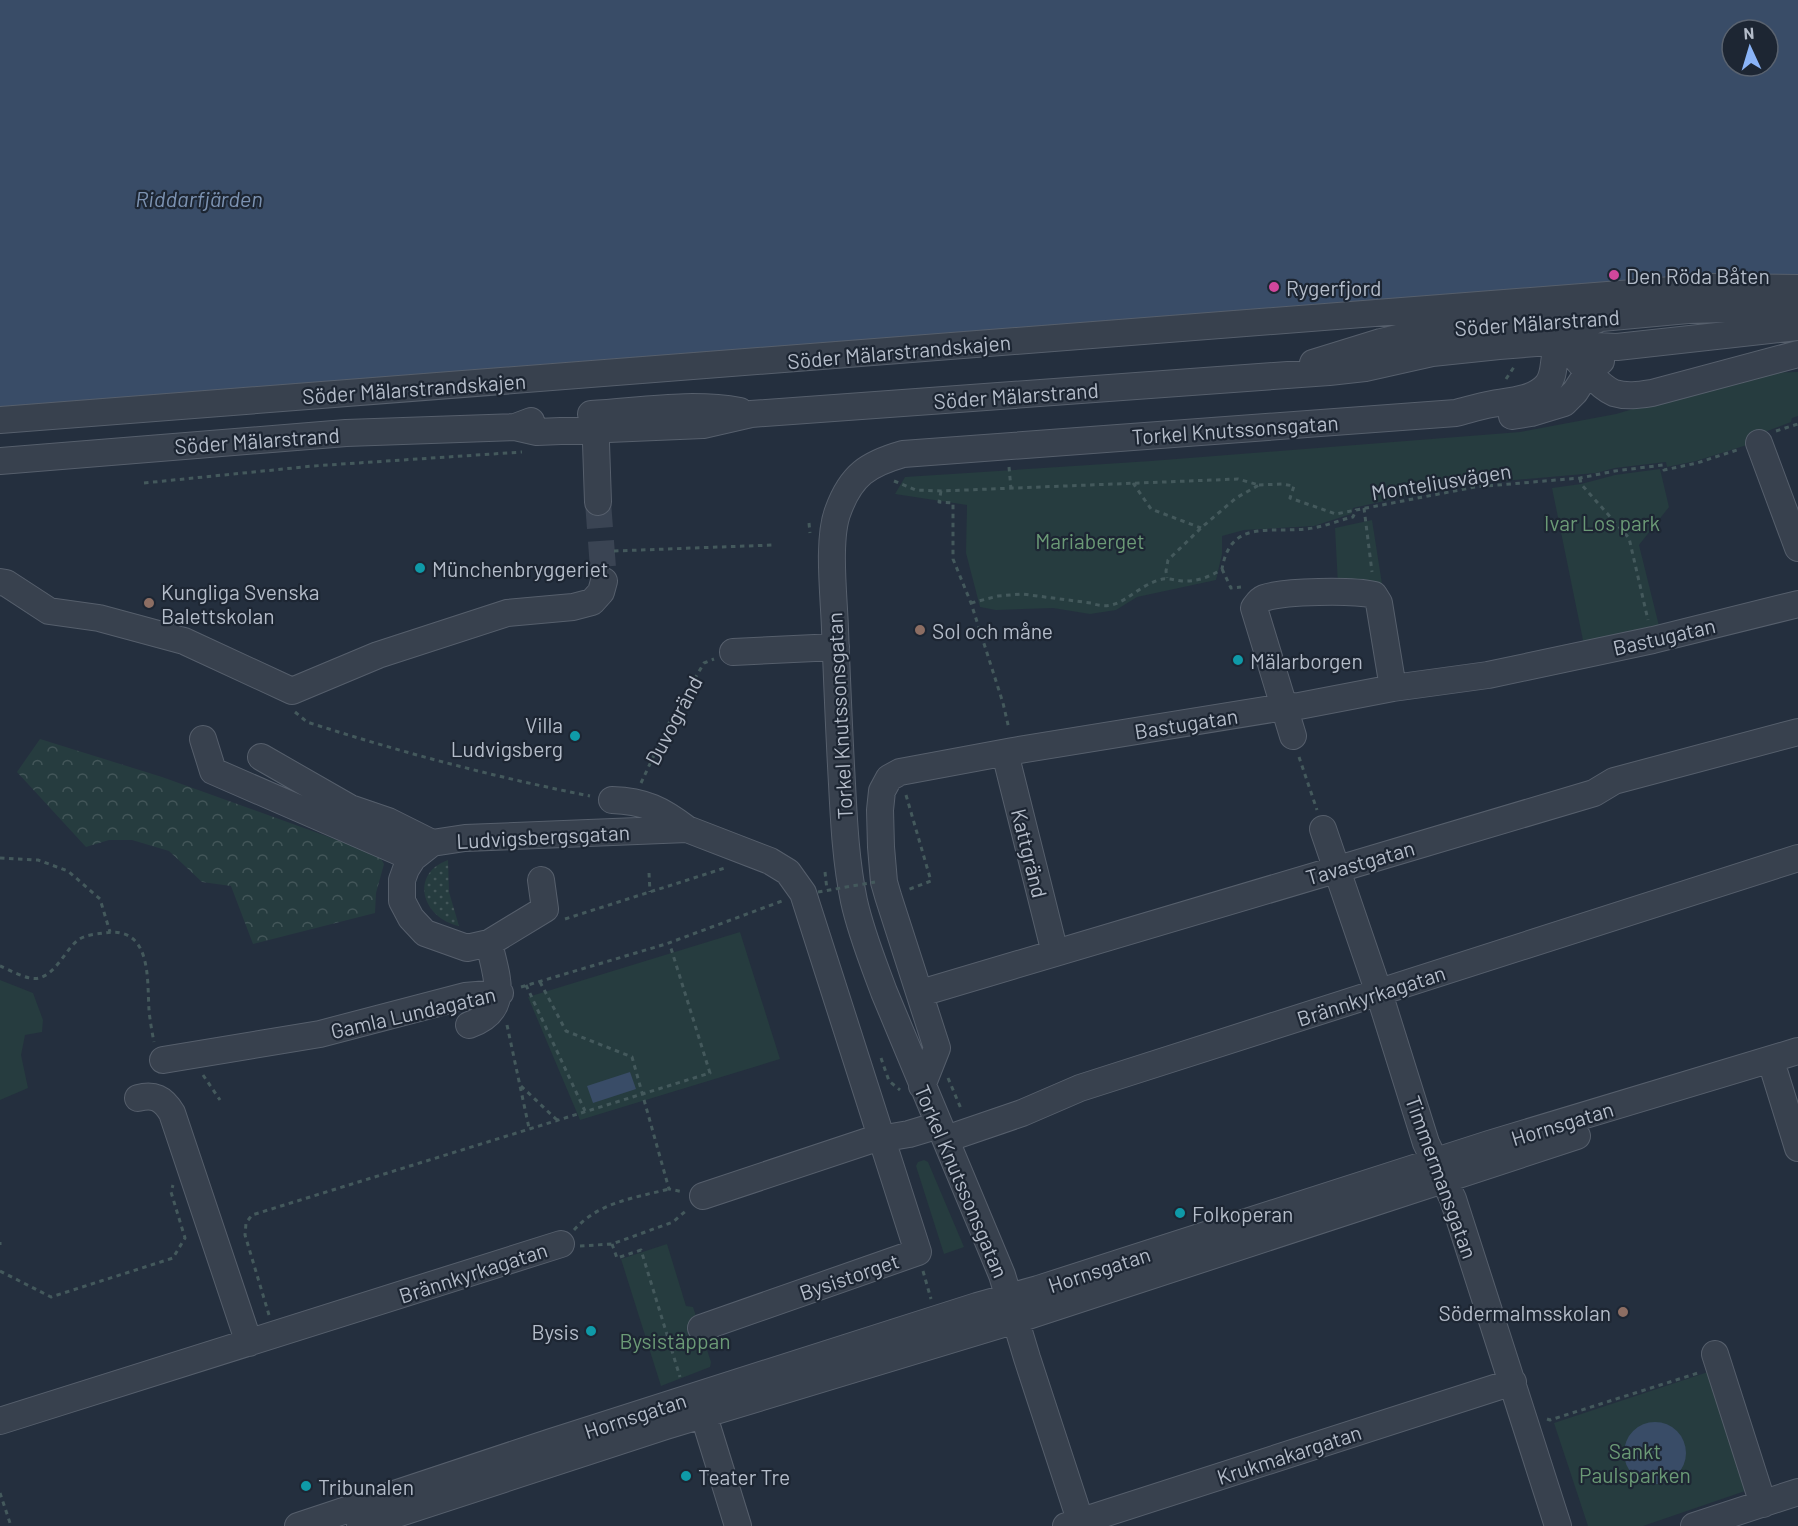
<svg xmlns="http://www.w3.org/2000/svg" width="1798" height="1526" font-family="Barlow,sans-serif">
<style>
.grass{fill:url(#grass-dots)}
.forest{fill:url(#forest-crowns)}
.park{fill:#263c3f}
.water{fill:#394c67;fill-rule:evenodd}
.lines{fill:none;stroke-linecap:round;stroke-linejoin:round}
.minor-tunnel{stroke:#3a4453;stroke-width:26;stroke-dasharray:26 13;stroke-linecap:butt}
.minor-casing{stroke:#565f6c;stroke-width:28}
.path{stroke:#44595c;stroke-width:3;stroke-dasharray:4.5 4.5;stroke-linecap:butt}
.minor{stroke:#38414e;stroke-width:26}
.path-bridge{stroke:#44595c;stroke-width:3;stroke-dasharray:4.5 4.5;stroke-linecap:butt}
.hotel-dot{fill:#d1479c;stroke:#1d2633;stroke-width:2}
.culture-dot{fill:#0f9aa8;stroke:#1d2633;stroke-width:2}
.education-dot{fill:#8d6e63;stroke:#1d2633;stroke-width:2}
.labels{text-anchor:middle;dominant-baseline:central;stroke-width:4.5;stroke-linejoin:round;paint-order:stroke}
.poi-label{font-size:21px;fill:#b4bcc9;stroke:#1d2633;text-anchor:start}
.street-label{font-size:21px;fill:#b4bcc9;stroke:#1d2633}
.park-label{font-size:21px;fill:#6b9a76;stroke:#1d2633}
.water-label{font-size:22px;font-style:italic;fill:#7c92b1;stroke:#1d2633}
</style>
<defs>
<pattern id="grass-dots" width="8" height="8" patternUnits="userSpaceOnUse" patternTransform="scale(1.5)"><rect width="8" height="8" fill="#263c3f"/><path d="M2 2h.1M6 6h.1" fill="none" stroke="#435659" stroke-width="1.8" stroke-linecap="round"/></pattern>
<pattern id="forest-crowns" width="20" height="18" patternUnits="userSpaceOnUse" patternTransform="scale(1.5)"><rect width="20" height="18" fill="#263c3f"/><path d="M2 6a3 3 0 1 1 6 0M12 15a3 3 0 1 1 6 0" fill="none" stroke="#435659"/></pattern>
</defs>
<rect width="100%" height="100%" fill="#242f3e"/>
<path class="grass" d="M448,860L449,892L459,926C422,918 409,874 448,860Z"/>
<path class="forest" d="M40,739L162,777L379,855L384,864L376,893L375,913L253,944L231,886L202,882L169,851L132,840H109L86,847L17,772Z"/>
<path class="park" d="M1798,372V416L1792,418L1791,422L1749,438L1747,445L1696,461L1667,467L1666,462L1615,468L1596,473L1480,483L1479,478L1467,480L1466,486L1407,496L1353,508L1351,514L1314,526L1244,530L1222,536V554L1216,580L1137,597L1116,610L1090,614L1053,608L996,610L980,607L966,553L967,505L895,494L905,477L1151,461L1520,432L1616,414L1755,373Z
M1660,469L1669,507L1639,545L1660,630L1585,650L1552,488L1581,484L1615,475Z
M1372,520L1382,584L1338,585L1335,528Z
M740,932L780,1059L580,1120L528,997Z
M0,980L33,993L43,1020L42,1032L25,1035L21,1055L28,1088L0,1100Z
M924,1160L928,1162L964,1247L944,1254L916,1166L918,1162Z
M667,1244L686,1306L693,1307L711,1362L710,1367L661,1386L621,1259Z
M1708,1372L1748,1490L1643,1526H1588L1554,1423Z"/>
<path class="water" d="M0,0H1798V280L0,412ZM1732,30H1768V66H1732Z
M630,1072L636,1089L593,1103L587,1086Z
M1624 1453a31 31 0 1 1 62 0a31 31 0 1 1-62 0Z"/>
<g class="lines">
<path class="minor-tunnel" d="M598,502L604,581"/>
<defs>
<path id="minor" d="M1562,341C1574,356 1597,386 1614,393C1627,397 1639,395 1652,393L1798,354
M1313,363L1381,342L1436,329L1579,316L1601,318L1688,310L1798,307
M591,414C642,411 690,402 740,411
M595,414L598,502
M1512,416L1531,413L1564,403L1575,392L1588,372L1601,361
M0,420L1710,287L1798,288
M515,427L537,432L703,425L751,414L1329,372L1365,368L1432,353L1499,346L1562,341L1596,346L1617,347L1798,327
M1759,443L1798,548
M0,461L346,433L515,427L531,421
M0,582L6,583L49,611L99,618L184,641L292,691L378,655L507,613L573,607L592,602L601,592L604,581
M733,652L836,647
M1293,736L1254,608C1257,604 1259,600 1264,598C1285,591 1352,590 1374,595L1379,603L1393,688
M203,739L213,771L413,858
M1005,753L1055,953
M261,757L350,808L388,821L432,843
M612,800C645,801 662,810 687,829
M1323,829L1379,993L1426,1143L1453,1199L1558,1526
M541,880L545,909L489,943L467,948L425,933L411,918L402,901V880L406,869L413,858L432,843L465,838L687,829L770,861L788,872L803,893L918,1252L701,1328
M921,993L1594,793L1614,781L1798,732
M469,1025C512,1010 496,976 489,943
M163,1060L320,1034L465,996L500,993
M1775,1074L1798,1148
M922,1086L937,1048L888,896L884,882L881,847L880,810L882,791L889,778L900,772L1013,751L1284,707L1299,706L1393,688L1488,675L1653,640L1798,604
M138,1098C154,1094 163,1098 172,1113L249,1343
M946,1139L1022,1113L1080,1088L1798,858
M703,1196L868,1141L909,1134L939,1125
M1715,1354L1763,1504
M699,1400L738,1526
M0,1421L561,1244
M298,1526L551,1442L977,1306L1038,1289L1489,1144L1798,1051
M360,1526L666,1426L1016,1320L1577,1136
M1066,1526L1513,1382
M1082,1526L1027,1358L1002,1275L884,992C873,962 861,933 854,901C846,863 844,823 842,784C839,732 837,680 835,629C834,597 827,539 838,511C851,475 868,464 903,454L1456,413C1468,410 1480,406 1492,404C1510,401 1534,400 1547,385C1556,374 1552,361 1557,350C1564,333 1586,324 1601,318
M1694,1526L1798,1492"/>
</defs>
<use href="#minor" class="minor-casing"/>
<path class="path" d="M1506,379L1514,367
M1776,431L1798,424
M1009,467L1011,489
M1580,478L1581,484L1629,538L1648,620
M894,481L916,490L941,491L1238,479L1259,485L1236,498L1201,528L1168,560L1166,571L1167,578
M144,483L313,466L522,452
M1133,483L1151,509L1201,528
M1259,485L1282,484L1294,486L1290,498L1336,514L1356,510
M941,491L939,502L953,503V559L971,603L1003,703L1009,729
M1364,508L1372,572
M809,523L810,533
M614,551L773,545
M1222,569L1231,588L1241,587
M971,603L998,596L1022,594L1091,603C1120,614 1132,588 1159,580C1167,577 1173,580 1182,581C1196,582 1210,577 1222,569C1231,516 1274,535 1313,528C1326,526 1340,520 1353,517L1356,510L1475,487L1580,478L1615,471L1663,465L1664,470L1697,463L1740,449
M295,712L307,722C400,752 494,777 590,796
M1299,757L1317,810
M641,783L671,719L704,663L714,659
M906,795L931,881L907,890
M0,858L38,860L68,871L100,899L110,932
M825,872L827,890
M649,873L650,892
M565,919L725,868
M0,966C10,970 28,981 39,978C57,973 65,950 78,940C85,935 96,934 104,933C152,925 147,979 149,1010C150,1021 152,1032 154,1042
M540,982L566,1031L632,1057L669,1189L684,1192
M526,985L585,1111
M521,987L666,944L782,901
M507,1025L529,1128
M881,1058L889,1081L900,1090
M203,1075L220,1100
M948,1078L962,1111
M521,1086L557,1120
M574,1230C599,1202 634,1198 669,1189
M0,1242V1245
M612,1244L617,1258L641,1250L680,1377
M580,1246L612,1244L673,1222L688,1209
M0,1271L51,1297L173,1258L185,1238L171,1192L173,1185
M923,1271L931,1299
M269,1315L245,1235L246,1223L252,1215L710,1073L669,942
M668,1340L682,1335
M1547,1419L1550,1420L1698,1373
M0,1493L11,1526"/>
<use href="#minor" class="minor"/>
<path class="path-bridge" d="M818,892L875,882"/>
</g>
<g class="hotel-dot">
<circle cx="1614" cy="275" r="6"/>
<circle cx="1274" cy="287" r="6"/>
</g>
<g class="culture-dot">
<circle cx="420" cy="568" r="6"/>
<circle cx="1238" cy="660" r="6"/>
<circle cx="575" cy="736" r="6"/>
<circle cx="1180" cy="1213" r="6"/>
<circle cx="591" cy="1331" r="6"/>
<circle cx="686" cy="1476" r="6"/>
<circle cx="306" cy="1486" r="6"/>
</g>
<g class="education-dot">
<circle cx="149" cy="603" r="6"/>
<circle cx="920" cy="630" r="6"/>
<circle cx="1623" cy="1312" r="6"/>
</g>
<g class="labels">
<g class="poi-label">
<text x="1626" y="275">Den Röda Båten</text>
<text x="1286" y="287">Rygerfjord</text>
<text x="432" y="568">Münchenbryggeriet</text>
<text x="161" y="591">Kungliga Svenska<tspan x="161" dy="24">Balettskolan</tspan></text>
<text x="932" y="630">Sol och måne</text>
<text x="1250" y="660">Mälarborgen</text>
<text x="563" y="724" text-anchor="end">Villa<tspan x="563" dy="24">Ludvigsberg</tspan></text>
<text x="1192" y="1213">Folkoperan</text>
<text x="1611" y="1312" text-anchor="end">Södermalmsskolan</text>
<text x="579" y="1331" text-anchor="end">Bysis</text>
<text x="698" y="1476">Teater Tre</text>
<text x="318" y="1486">Tribunalen</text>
</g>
<g class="street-label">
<text transform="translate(1537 322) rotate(-4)">Söder Mälarstrand</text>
<text transform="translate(899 351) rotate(-5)">Söder Mälarstrandskajen</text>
<text transform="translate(414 388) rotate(-4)">Söder Mälarstrandskajen</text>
<text transform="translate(1016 395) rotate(-4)">Söder Mälarstrand</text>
<text transform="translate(1235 429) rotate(-4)">Torkel Knutssonsgatan</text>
<text transform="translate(257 440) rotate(-4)">Söder Mälarstrand</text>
<text transform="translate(1441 481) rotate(-9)">Monteliusvägen</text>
<text transform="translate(1664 636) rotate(-13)">Bastugatan</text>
<text transform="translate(839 716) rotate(-93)">Torkel Knutssonsgatan</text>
<text transform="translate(673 720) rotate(-62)">Duvogränd</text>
<text transform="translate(1186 723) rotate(-9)">Bastugatan</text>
<text transform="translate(543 836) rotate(-3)">Ludvigsbergsgatan</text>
<text transform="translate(1030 853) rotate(76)">Kattgränd</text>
<text transform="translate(1360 862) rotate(-16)">Tavastgatan</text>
<text transform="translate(1371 995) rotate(-18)">Brännkyrkagatan</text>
<text transform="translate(413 1012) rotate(-13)">Gamla Lundagatan</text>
<text transform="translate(1562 1123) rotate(-17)">Hornsgatan</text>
<text transform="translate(1442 1177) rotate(70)">Timmermansgatan</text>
<text transform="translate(962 1181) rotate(67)">Torkel Knutssonsgatan</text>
<text transform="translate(1099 1269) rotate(-18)">Hornsgatan</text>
<text transform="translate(473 1272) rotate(-18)">Brännkyrkagatan</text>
<text transform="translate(849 1276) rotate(-19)">Bysistorget</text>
<text transform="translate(635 1415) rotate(-18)">Hornsgatan</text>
<text transform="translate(1289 1454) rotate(-18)">Krukmakargatan</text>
</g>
<g class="park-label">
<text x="1602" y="522">Ivar Los park</text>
<text x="1090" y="540">Mariaberget</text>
<text x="675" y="1340">Bysistäppan</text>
<text x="1635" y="1450">Sankt<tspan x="1635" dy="24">Paulsparken</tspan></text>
</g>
<g class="water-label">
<text x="199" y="198">Riddarfjärden</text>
</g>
</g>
<g transform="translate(1750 48) rotate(356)"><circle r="28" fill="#1d2633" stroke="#59626f" stroke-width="1.5"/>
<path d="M0-4.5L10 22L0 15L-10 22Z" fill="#8ab4f8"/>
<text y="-9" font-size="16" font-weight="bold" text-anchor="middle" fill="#b4bcc9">N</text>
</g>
</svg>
